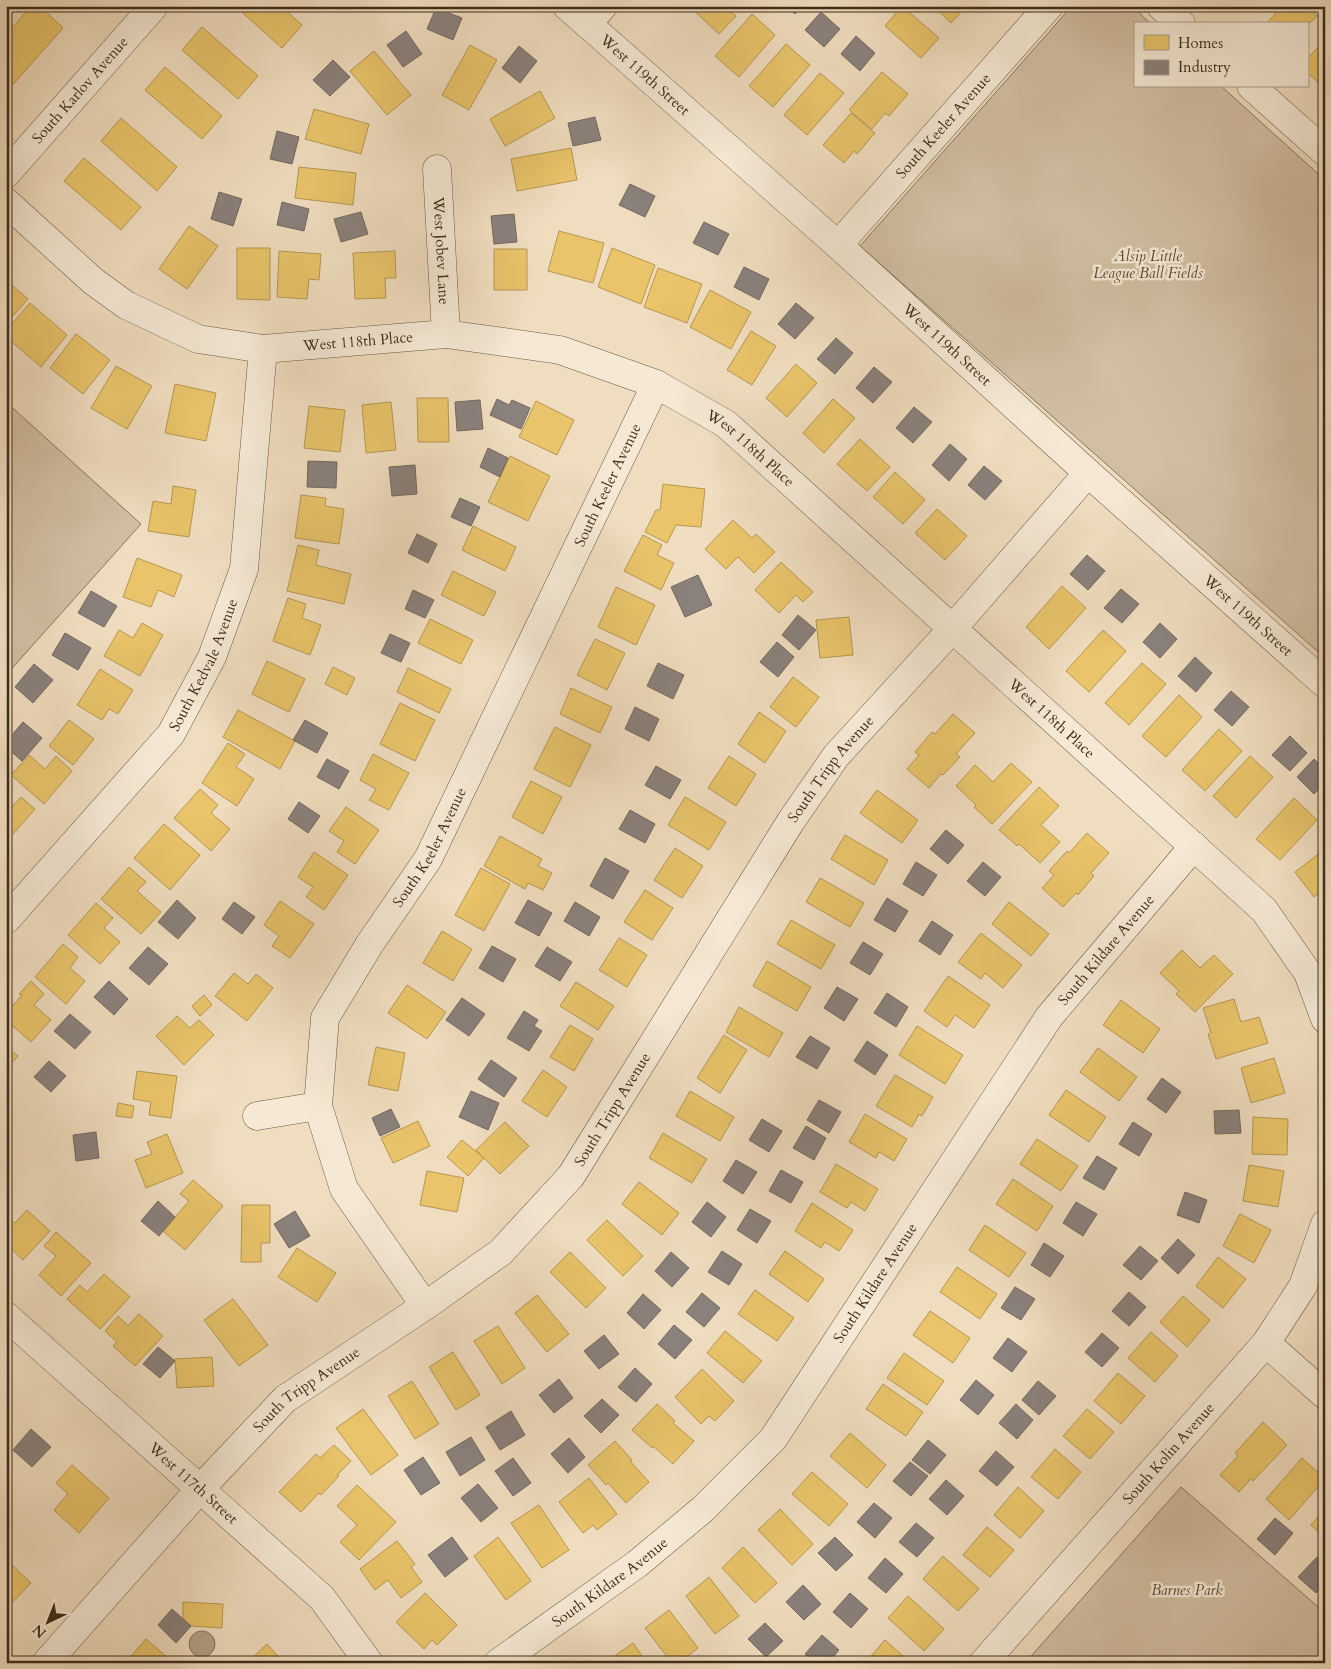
<svg xmlns="http://www.w3.org/2000/svg" width="1331" height="1669" font-family="Cardo,serif">
<style>
.green{fill:#d2bfa3;stroke:#88765f}
.water{fill:#b3a187;stroke:#84735c}
.homes{fill:#e9c46a;stroke:#b59752}
.industry{fill:#8a817c;stroke:#73685f}
.lines{fill:none;stroke-linecap:round;stroke-linejoin:round}
.minor-casing{stroke:#6a5944;stroke-width:29}
.minor{stroke:#f5e9d5;stroke-width:28}
.labels{text-anchor:middle;dominant-baseline:central;stroke-width:5;stroke-linejoin:round;paint-order:stroke}
.street-label{font-size:15px;fill:#3d2d1b;stroke:#f5e9d5}
.park-label{font-size:15px;font-style:italic;fill:#5b4a36;stroke:#f5e9d5}
</style>
<rect width="100%" height="100%" fill="#f0ddbf"/>
<filter id="stains"><feTurbulence type="fractalNoise" baseFrequency=".004" numOctaves="4"/><feColorMatrix values="0 0 0 0 .2 0 0 0 0 .09 0 0 0 0 .02 0 0 0 .5 -.17"/></filter>
<radialGradient id="worn" r=".72"><stop offset=".6" stop-color="#630" stop-opacity="0"/><stop offset="1" stop-color="#630" stop-opacity=".3"/></radialGradient>
<path class="green" d="M1072,6H1132L1151,24H1135V86H1221L1325,180V658L860,246Z
M6,402L141,524L6,675Z
M1181,1487L1325,1613V1663H1025Z"/>
<path class="water" d="M189 1644a13 13 0 1 1 26 0a13 13 0 1 1-26 0Z"/>
<path class="homes" d="M31,6H40L63,28L9,89L6,87V35Z
M235,6H281L302,25L282,48Z
M689,6H725L736,16L719,34Z
M902,6L939,38L921,58L885,26Z
M933,6H967L951,23Z
M1282,6H1306L1317,16L1307,26V24H1266Z
M752,14L775,35L739,77L715,56Z
M202,27L258,76L238,99L182,50Z
M1325,40V88H1324L1307,72V59Z
M786,44L810,65L773,107L749,86Z
M470,45L497,60L469,110L442,95Z
M374,51L411,95L387,115L350,71Z
M165,67L222,116L202,139L145,90Z
M882,72L908,94L889,116L885,113L872,129L849,110Z
M820,73L844,93L807,135L784,115Z
M540,91L555,118L505,146L490,119Z
M314,109L369,124L361,154L305,139Z
M851,113L875,133L857,154L854,151L844,163L823,145Z
M121,118L177,167L157,191L101,141Z
M571,148L577,180L517,191L511,159Z
M84,158L141,207L121,230L64,181Z
M299,167L356,173L353,205L295,198Z
M189,226L218,246L187,289L159,269Z
M559,231L604,243L593,283L548,271Z
M237,248H270V300L237,299Z
M612,248L655,265L641,304L598,287Z
M494,249H527V290H494Z
M279,251L321,254L319,280L309,279L307,299L277,297Z
M395,251L396,278H385L386,298L355,299L353,253Z
M658,268L702,284L687,323L644,307Z
M6,280L28,299L12,317L6,312Z
M710,290L751,312L731,349L690,327Z
M30,303L67,335L41,367L6,337V331Z
M751,331L776,346L752,385L727,370Z
M76,334L110,360L83,394L50,368Z
M796,364L817,383L787,417L766,398Z
M116,366L152,386L127,429L91,408Z
M175,384L216,393L206,441L165,433Z
M417,398H448L449,442H418Z
M833,399L855,418L824,453L803,433Z
M536,401L574,420L557,455L519,437Z
M391,402L396,450L366,453L362,405Z
M309,406L345,410L340,452L304,448Z
M860,439L890,467L867,491L837,464Z
M510,456L550,476L528,521L488,502Z
M895,472L925,500L903,524L873,497Z
M663,484L705,489L701,527L676,525L667,543L645,532L656,510H660Z
M173,486L196,490L189,537L148,531L153,501L171,504Z
M301,495L326,498L325,506L344,509L339,544L295,538Z
M937,509L967,536L945,560L915,533Z
M733,520L752,538L756,534L775,552L754,573L738,557L726,569L705,549Z
M473,526L516,547L505,571L462,550Z
M643,535L662,545L657,555L674,563L661,590L624,571Z
M298,545L319,550L316,565L351,574L344,604L287,591Z
M137,558L182,575L174,597L158,590L151,607L123,597Z
M781,562L813,592L803,602L796,595L779,613L755,590Z
M453,571L496,592L484,616L441,595Z
M1062,586L1086,608L1049,649L1026,627Z
M616,587L655,605L636,645L598,627Z
M288,598L306,604L302,618L321,625L310,655L273,641Z
M849,617L853,655L820,658L816,620Z
M430,619L473,640L461,664L418,643Z
M142,623L163,635L140,676L104,656L119,630L133,638Z
M1103,630L1126,651L1089,692L1066,671Z
M595,639L625,653L607,690L577,675Z
M267,661L305,679L289,712L252,694Z
M1142,663L1166,684L1129,725L1105,703Z
M333,667L355,678L347,695L325,684Z
M408,668L451,689L439,713L397,692Z
M100,669L133,690L118,714L109,709L102,720L77,705Z
M793,677L819,697L796,727L770,707Z
M571,688L612,707L600,733L560,714Z
M1179,695L1202,717L1166,757L1142,736Z
M400,703L435,720L415,761L380,744Z
M238,710L295,741L280,769L223,737Z
M759,712L786,731L765,763L738,744Z
M953,714L975,733L956,754L960,757L943,775L941,774L929,788L907,769L919,755L915,752L932,732L935,734Z
M69,720L94,739L73,765L49,746Z
M555,727L591,745L570,787L534,769Z
M1219,729L1242,751L1205,791L1182,770Z
M228,743L245,754L236,767L254,779L237,806L202,783Z
M373,754L409,773L389,810L369,800L376,789L360,780Z
M29,755L45,769L56,756L72,771L44,804L11,775Z
M729,756L756,774L736,806L708,788Z
M1250,756L1273,777L1236,818L1213,796Z
M1011,763L1032,782L992,824L974,807L976,805L956,786L975,765L993,782Z
M531,781L562,797L543,834L512,817Z
M1039,787L1059,806L1041,825L1060,842L1040,863L1019,844L1017,846L999,830Z
M200,789L218,805L211,813L230,829L211,851L174,818Z
M877,790L918,820L902,843L860,813Z
M21,797L35,809L6,842V804L11,808Z
M685,797L726,822L709,850L668,825Z
M1294,798L1317,820L1280,860L1256,839Z
M346,807L379,830L355,864L337,852L344,841L329,831Z
M164,824L200,855L170,890L134,858Z
M1087,833L1109,853L1091,873L1094,876L1078,895L1076,893L1063,907L1042,888L1054,875L1049,871L1067,851L1069,853Z
M845,835L888,860L874,885L831,859Z
M500,836L542,859L538,866L552,873L543,890L528,883L525,889L484,866Z
M675,848L703,866L682,898L654,880Z
M1325,849V889L1314,897L1295,872Z
M314,852L348,875L324,910L306,897L313,887L298,877Z
M129,867L146,882L137,891L161,912L141,934L101,899Z
M481,868L510,884L484,931L455,915Z
M820,878L864,903L850,927L806,902Z
M645,890L673,908L652,940L624,922Z
M280,901L314,924L290,958L272,946L279,936L264,925Z
M1009,902L1049,934L1031,956L992,924Z
M96,903L113,918L104,928L120,942L100,964L68,935Z
M791,920L835,945L821,969L777,944Z
M442,931L472,949L453,981L423,963Z
M981,933L1022,965L1003,988L985,973L981,979L958,962Z
M619,938L647,955L627,987L599,970Z
M63,944L78,957L70,968L85,981L66,1004L35,977Z
M1182,950L1200,968L1214,955L1233,974L1195,1012L1176,994L1179,991L1160,973Z
M767,961L811,987L797,1011L753,986Z
M234,973L248,984L256,974L273,988L247,1021L215,996Z
M948,976L990,1005L974,1028L955,1015L947,1027L924,1011Z
M31,981L44,994L34,1005L51,1020L31,1042L6,1020V1013L22,995L19,994Z
M576,982L614,1006L598,1030L560,1006Z
M407,985L446,1012L427,1039L388,1013Z
M204,995L212,1005L200,1016L192,1006Z
M1234,999L1241,1022L1259,1017L1268,1043L1216,1059L1208,1034L1211,1033L1203,1008Z
M1121,1000L1160,1029L1143,1053L1103,1025Z
M739,1007L783,1033L769,1057L726,1032Z
M177,1016L190,1028L199,1020L214,1035L184,1065L156,1036Z
M570,1025L593,1039L574,1071L550,1057Z
M917,1026L963,1055L945,1084L899,1055Z
M724,1035L747,1050L720,1093L697,1078Z
M6,1046L18,1056L6,1069Z
M376,1047L405,1053L398,1091L368,1085Z
M1098,1048L1137,1077L1119,1101L1080,1072Z
M1274,1058L1285,1093L1251,1103L1241,1068Z
M543,1070L567,1087L547,1117L522,1101Z
M137,1071L177,1076L171,1118L149,1115L151,1102L133,1099Z
M895,1075L933,1097L922,1116L919,1114L912,1127L876,1106Z
M1066,1090L1106,1117L1089,1142L1049,1115Z
M690,1091L734,1117L720,1141L676,1116Z
M118,1103L134,1106L132,1118L116,1116Z
M865,1114L907,1139L894,1161L879,1152L876,1158L849,1142Z
M1253,1117L1288,1119L1287,1155L1252,1154Z
M418,1121L430,1146L393,1163L381,1138Z
M505,1122L529,1146L500,1174L476,1150Z
M663,1133L707,1159L692,1183L649,1158Z
M167,1134L183,1173L146,1188L135,1160L152,1154L147,1142Z
M1037,1139L1078,1166L1061,1191L1020,1164Z
M462,1140L484,1158L468,1176L447,1157Z
M836,1164L878,1189L865,1211L851,1202L847,1208L820,1192Z
M1249,1165L1284,1171L1278,1207L1243,1201Z
M427,1171L464,1178L457,1212L420,1205Z
M1013,1179L1053,1206L1037,1231L996,1204Z
M193,1180L223,1206L185,1250L163,1231L189,1201L180,1194Z
M639,1182L679,1213L662,1235L622,1204Z
M812,1203L853,1230L839,1251L825,1242L821,1248L795,1231Z
M242,1205H270V1243H261V1262H241Z
M27,1210L50,1231L23,1260L6,1244V1215L15,1223Z
M1240,1214L1271,1230L1254,1263L1223,1246Z
M607,1220L643,1256L623,1276L587,1240Z
M985,1225L1026,1253L1009,1277L969,1250Z
M56,1232L91,1263L61,1296L39,1275L56,1256L44,1246Z
M297,1248L336,1273L317,1302L278,1277Z
M785,1251L824,1279L808,1302L769,1274Z
M570,1252L606,1288L586,1308L550,1272Z
M1218,1257L1246,1279L1223,1308L1196,1286Z
M957,1267L997,1294L980,1319L940,1292Z
M104,1274L130,1297L100,1329L67,1299L80,1285L87,1292Z
M755,1290L794,1318L777,1341L738,1314Z
M537,1295L569,1334L547,1352L515,1313Z
M1183,1296L1210,1320L1187,1347L1160,1322Z
M233,1299L268,1345L239,1366L204,1320Z
M930,1311L970,1338L953,1363L913,1335Z
M139,1314L163,1336L135,1366L113,1346L117,1342L105,1331L118,1316L128,1326Z
M498,1326L525,1368L502,1384L474,1341Z
M725,1331L762,1361L743,1383L707,1353Z
M1151,1332L1178,1356L1155,1382L1128,1358Z
M453,1352L480,1395L456,1410L429,1367Z
M904,1353L944,1381L927,1405L887,1378Z
M212,1357L214,1386L177,1388L175,1359Z
M702,1369L734,1401L715,1421L709,1416L701,1424L675,1397Z
M1118,1373L1145,1396L1121,1424L1094,1401Z
M412,1381L439,1424L415,1439L388,1396Z
M883,1384L923,1412L906,1436L866,1409Z
M657,1404L675,1421L673,1423L694,1441L673,1464L653,1446L652,1448L632,1430Z
M363,1409L398,1455L371,1475L336,1428Z
M1087,1409L1114,1432L1090,1459L1063,1436Z
M1263,1422L1287,1445L1253,1481L1251,1479L1239,1492L1220,1475L1238,1456L1235,1453Z
M850,1433L886,1465L867,1488L830,1456Z
M615,1441L632,1460L630,1461L649,1482L626,1503L608,1483L606,1485L588,1465Z
M334,1445L351,1461L337,1475L339,1476L321,1495L319,1493L301,1512L279,1492L316,1454L320,1458Z
M1055,1449L1081,1472L1058,1499L1031,1477Z
M1302,1458L1325,1479L1289,1520L1266,1499Z
M72,1465L109,1498L79,1533L54,1510L68,1494L56,1483Z
M812,1472L848,1504L829,1526L792,1494Z
M589,1478L617,1514L597,1530L593,1525L583,1533L559,1502Z
M357,1485L396,1522L359,1560L340,1542L357,1525L337,1506Z
M1018,1487L1044,1511L1020,1538L994,1515Z
M539,1505L569,1550L542,1568L511,1523Z
M780,1509L813,1544L792,1565L758,1530Z
M1325,1509V1534L1323,1536L1311,1525Z
M987,1527L1014,1550L990,1577L963,1555Z
M498,1537L531,1581L506,1600L474,1556Z
M397,1541L415,1564L411,1567L422,1582L401,1598L388,1580L375,1590L360,1569Z
M743,1547L777,1583L755,1603L722,1568Z
M943,1556L979,1589L958,1611L923,1579Z
M11,1564L31,1583L6,1609V1569Z
M709,1577L739,1616L715,1634L686,1596Z
M425,1593L457,1625L437,1645L432,1640L424,1649L396,1622Z
M908,1596L944,1629L924,1651L888,1618Z
M183,1602L223,1604L222,1628L191,1626L183,1619Z
M669,1610L698,1648L679,1663H672L645,1628Z
M146,1639L168,1658L164,1663H125Z
M885,1640L911,1663H865Z
M633,1643L647,1663H605Z
M267,1644L284,1663H247Z"/>
<path class="industry" d="M786,6H802L795,14Z
M436,8L462,18L453,40L427,29Z
M821,12L840,29L824,47L805,30Z
M406,31L422,54L403,67L387,45Z
M856,36L875,53L860,71L841,54Z
M519,46L537,61L520,83L502,68Z
M333,60L350,77L330,96L313,80Z
M595,117L601,140L573,146L568,123Z
M277,131L299,137L292,164L270,159Z
M630,184L655,196L645,217L619,205Z
M219,192L242,199L233,226L211,219Z
M282,202L309,209L304,231L277,225Z
M361,212L368,234L341,242L334,219Z
M514,214L517,242L494,244L491,216Z
M704,222L729,234L718,255L693,243Z
M744,267L769,279L759,300L734,287Z
M796,303L814,318L795,339L778,324Z
M836,338L853,353L835,374L817,359Z
M874,367L892,382L873,403L856,388Z
M497,399L509,405L512,400L530,408L521,429L490,415Z
M480,400L483,429L457,431L455,402Z
M914,407L932,422L913,443L896,428Z
M950,444L967,459L949,481L932,465Z
M488,448L508,458L500,477L480,467Z
M308,461L337,462L336,488L307,487Z
M415,465L417,494L392,496L389,467Z
M984,466L1002,481L985,500L968,485Z
M460,498L480,507L471,526L451,517Z
M417,534L437,544L428,563L408,553Z
M1087,555L1105,571L1088,590L1070,574Z
M698,575L712,605L685,617L671,587Z
M1121,589L1139,604L1122,623L1104,608Z
M413,590L434,600L425,618L405,609Z
M91,591L117,606L104,627L78,613Z
M798,615L816,630L799,650L782,635Z
M1160,623L1177,639L1160,658L1143,642Z
M65,633L91,648L78,670L52,655Z
M390,634L410,643L401,662L381,653Z
M777,642L794,657L778,677L760,662Z
M1195,657L1212,673L1196,692L1178,676Z
M658,663L684,675L673,699L647,686Z
M34,664L53,680L33,703L15,687Z
M1231,691L1249,707L1232,726L1214,710Z
M635,707L659,719L649,741L625,729Z
M305,720L328,733L317,753L293,740Z
M23,722L42,738L22,761L6,747V742Z
M1290,736L1307,753L1290,771L1272,755Z
M327,759L349,771L339,789L317,777Z
M1314,759L1325,769V782L1314,794L1297,777Z
M656,766L681,780L670,799L645,785Z
M299,802L320,816L308,833L288,819Z
M630,810L655,824L645,843L619,829Z
M946,830L964,845L948,864L930,849Z
M605,858L629,871L613,899L590,886Z
M916,862L937,875L923,896L903,884Z
M983,862L1001,877L985,896L967,881Z
M887,898L908,911L895,932L874,920Z
M177,900L196,918L178,939L158,922Z
M528,900L552,913L539,936L515,923Z
M234,902L255,917L242,934L222,919Z
M575,902L600,917L589,936L564,921Z
M932,921L953,935L940,955L919,941Z
M863,942L883,954L870,975L850,963Z
M492,946L516,959L503,982L479,968Z
M148,947L168,964L149,985L129,968Z
M547,947L572,962L560,981L535,966Z
M109,981L128,999L114,1015L94,997Z
M837,987L858,999L844,1021L824,1008Z
M887,993L908,1007L896,1027L874,1013Z
M462,998L485,1014L469,1036L446,1020Z
M524,1011L538,1020L534,1026L542,1031L529,1051L507,1038Z
M70,1014L91,1032L75,1049L54,1031Z
M810,1036L830,1048L817,1069L796,1057Z
M867,1041L888,1055L875,1075L854,1061Z
M491,1060L517,1078L504,1097L478,1079Z
M49,1061L66,1076L51,1092L34,1077Z
M1162,1078L1181,1092L1166,1113L1147,1099Z
M471,1091L499,1103L488,1130L459,1117Z
M819,1100L841,1112L829,1133L807,1120Z
M391,1109L400,1127L380,1136L372,1118Z
M1239,1110L1241,1133L1215,1134L1214,1111Z
M762,1119L782,1131L769,1152L749,1140Z
M1133,1122L1152,1134L1139,1156L1119,1144Z
M806,1126L826,1138L814,1160L793,1148Z
M96,1132L99,1158L76,1161L73,1135Z
M1097,1156L1117,1168L1104,1190L1083,1178Z
M736,1160L757,1172L743,1194L723,1181Z
M781,1170L803,1182L791,1203L769,1191Z
M1185,1192L1207,1200L1199,1223L1177,1215Z
M158,1201L175,1217L159,1236L141,1221Z
M707,1202L726,1217L711,1237L692,1222Z
M1076,1202L1097,1214L1083,1236L1063,1223Z
M750,1209L771,1221L757,1243L737,1230Z
M295,1211L310,1236L289,1248L274,1224Z
M1178,1239L1195,1255L1178,1274L1161,1258Z
M1044,1243L1064,1256L1050,1277L1031,1265Z
M1140,1246L1158,1261L1141,1280L1123,1265Z
M722,1251L742,1264L729,1285L708,1272Z
M671,1252L689,1268L672,1287L655,1271Z
M1015,1287L1035,1299L1021,1320L1001,1308Z
M1129,1292L1146,1307L1129,1326L1112,1311Z
M702,1293L720,1308L704,1327L686,1312Z
M643,1294L661,1310L644,1329L627,1313Z
M674,1325L692,1340L675,1359L658,1344Z
M1102,1333L1119,1348L1102,1367L1085,1352Z
M604,1335L619,1354L599,1369L584,1351Z
M1008,1338L1027,1352L1012,1372L993,1358Z
M158,1347L175,1361L160,1378L143,1364Z
M635,1368L652,1384L636,1402L618,1387Z
M559,1379L573,1398L554,1413L539,1395Z
M976,1380L994,1395L978,1415L960,1400Z
M1038,1381L1056,1396L1039,1415L1022,1400Z
M602,1399L619,1415L601,1433L584,1416Z
M1016,1404L1033,1420L1017,1439L999,1423Z
M511,1411L525,1435L500,1450L486,1427Z
M31,1429L51,1447L32,1467L13,1450Z
M471,1437L485,1460L460,1476L446,1452Z
M569,1438L585,1457L568,1473L551,1454Z
M928,1440L946,1455L930,1474L912,1460Z
M996,1451L1014,1467L997,1486L979,1471Z
M423,1457L440,1483L421,1495L404,1470Z
M513,1458L531,1483L513,1496L495,1471Z
M910,1462L928,1476L911,1496L893,1481Z
M946,1480L964,1496L947,1515L929,1499Z
M478,1484L498,1508L481,1522L461,1498Z
M874,1503L892,1518L875,1538L857,1522Z
M1275,1518L1293,1533L1275,1555L1257,1539Z
M916,1523L934,1538L917,1557L899,1542Z
M452,1537L468,1559L445,1577L428,1555Z
M835,1537L853,1555L836,1571L818,1553Z
M1317,1557L1325,1564V1584L1316,1593L1298,1577Z
M885,1558L903,1574L886,1593L868,1578Z
M803,1585L821,1604L804,1620L786,1602Z
M850,1593L868,1609L851,1628L833,1612Z
M172,1609L191,1626L176,1643L158,1625Z
M765,1623L783,1641L766,1657L748,1639Z
M822,1635L839,1650L828,1663H815L805,1654Z"/>
<g class="lines">
<defs>
<g id="minor">
<path id="s1" d="M567,6L838,245L1088,473L1325,684"/>
<path d="M1161,6L1181,24"/>
<path d="M587,24L603,6"/>
<path d="M1251,86L1325,152"/>
<path id="s2" d="M437,169L446,334"/>
<path id="s3" d="M6,174L154,6"/>
<path id="s4" d="M6,202L93,281L126,305L198,339L263,349L446,334L560,350L656,384L726,424L1264,910L1308,973L1325,1019"/>
<path id="s5" d="M838,245L1049,6"/>
<path id="s6" d="M6,920L171,734L212,657L244,569L263,349"/>
<path d="M257,1116L318,1106"/>
<path id="s7" d="M425,1306L344,1189L318,1106L325,1018L369,945L428,859L656,384"/>
<path id="s8" d="M6,1316L322,1598L369,1663"/>
<path d="M1266,1343L1325,1395"/>
<path id="s9" d="M46,1663L200,1489L285,1399L425,1306L501,1252L571,1176L791,821L836,756L953,628L1088,473"/>
<path id="s10" d="M498,1663L637,1564L703,1509L773,1439L1049,1017L1194,846"/>
<path id="s11" d="M983,1663L1266,1343L1303,1286L1325,1224"/>
</g>
</defs>
<use href="#minor" class="minor-casing"/>
<use href="#minor" class="minor"/>
</g>
<g class="labels">
<g class="street-label">
<text stroke="none"><textPath href="#s1" startOffset="104">West 119th Street</textPath></text>
<text stroke="none"><textPath href="#s3" startOffset="112">South Karlov Avenue</textPath></text>
<text stroke="none"><textPath href="#s5" startOffset="159">South Keeler Avenue</textPath></text>
<text stroke="none"><textPath href="#s2" startOffset="82">West Jobev Lane</textPath></text>
<text stroke="none"><textPath href="#s4" startOffset="399">West 118th Place</textPath></text>
<text stroke="none"><textPath href="#s1" startOffset="509">West 119th Street</textPath></text>
<text stroke="none"><textPath href="#s4" startOffset="819">West 118th Place</textPath></text>
<text stroke="none"><textPath href="#s7" startOffset="922">South Keeler Avenue</textPath></text>
<text stroke="none"><textPath href="#s1" startOffset="914">West 119th Street</textPath></text>
<text stroke="none"><textPath href="#s6" startOffset="325">South Kedvale Avenue</textPath></text>
<text stroke="none"><textPath href="#s4" startOffset="1224">West 118th Place</textPath></text>
<text stroke="none"><textPath href="#s9" startOffset="1204">South Tripp Avenue</textPath></text>
<text stroke="none"><textPath href="#s7" startOffset="518">South Keeler Avenue</textPath></text>
<text stroke="none"><textPath href="#s10" startOffset="948">South Kildare Avenue</textPath></text>
<text stroke="none"><textPath href="#s9" startOffset="799">South Tripp Avenue</textPath></text>
<text stroke="none"><textPath href="#s10" startOffset="542">South Kildare Avenue</textPath></text>
<text stroke="none"><textPath href="#s9" startOffset="379">South Tripp Avenue</textPath></text>
<text stroke="none"><textPath href="#s11" startOffset="280">South Kolin Avenue</textPath></text>
<text stroke="none"><textPath href="#s8" startOffset="251">West 117th Street</textPath></text>
<text stroke="none"><textPath href="#s10" startOffset="138">South Kildare Avenue</textPath></text>
</g>
<g class="park-label">
<text x="1148" y="256">Alsip Little<tspan x="1148" dy="17">League Ball Fields</tspan></text>
<text x="1187" y="1590">Barnes Park</text>
</g>
</g>
<rect width="1331" height="1669" fill="none" stroke="#f0ddbf" stroke-width="25"/>
<rect x="8" y="8" width="1316" height="1654" fill="none" stroke="#3d2d1b" stroke-width="2.5"/>
<rect x="12" y="12" width="1306" height="1644" fill="none" stroke="#3d2d1b"/>
<rect x="1134" y="22" width="175" height="65" fill="#f5e9d5" stroke="#ab9e8b"/>
<rect x="1144" y="35" width="25" height="15" fill="#e9c46a" stroke="#ab9e8b"/>
<text x="1178" y="48" font-size="15" fill="#3d2d1b">Homes</text>
<rect x="1144" y="60" width="25" height="15" fill="#8a817c" stroke="#ab9e8b"/>
<text x="1178" y="72" font-size="15" fill="#3d2d1b">Industry</text>
<g transform="translate(48 1622) rotate(223)" stroke="#f5e9d5" stroke-width="4" paint-order="stroke">
<path d="M0-4L9 19L0 12L-9 19Z" fill="#3d2d1b"/>
<text y="-8" font-size="14" font-weight="bold" text-anchor="middle" fill="#3d2d1b">N</text>
</g>
<rect width="100%" height="100%" filter="url(#stains)"/>
<rect width="100%" height="100%" fill="url(#worn)"/>
</svg>
